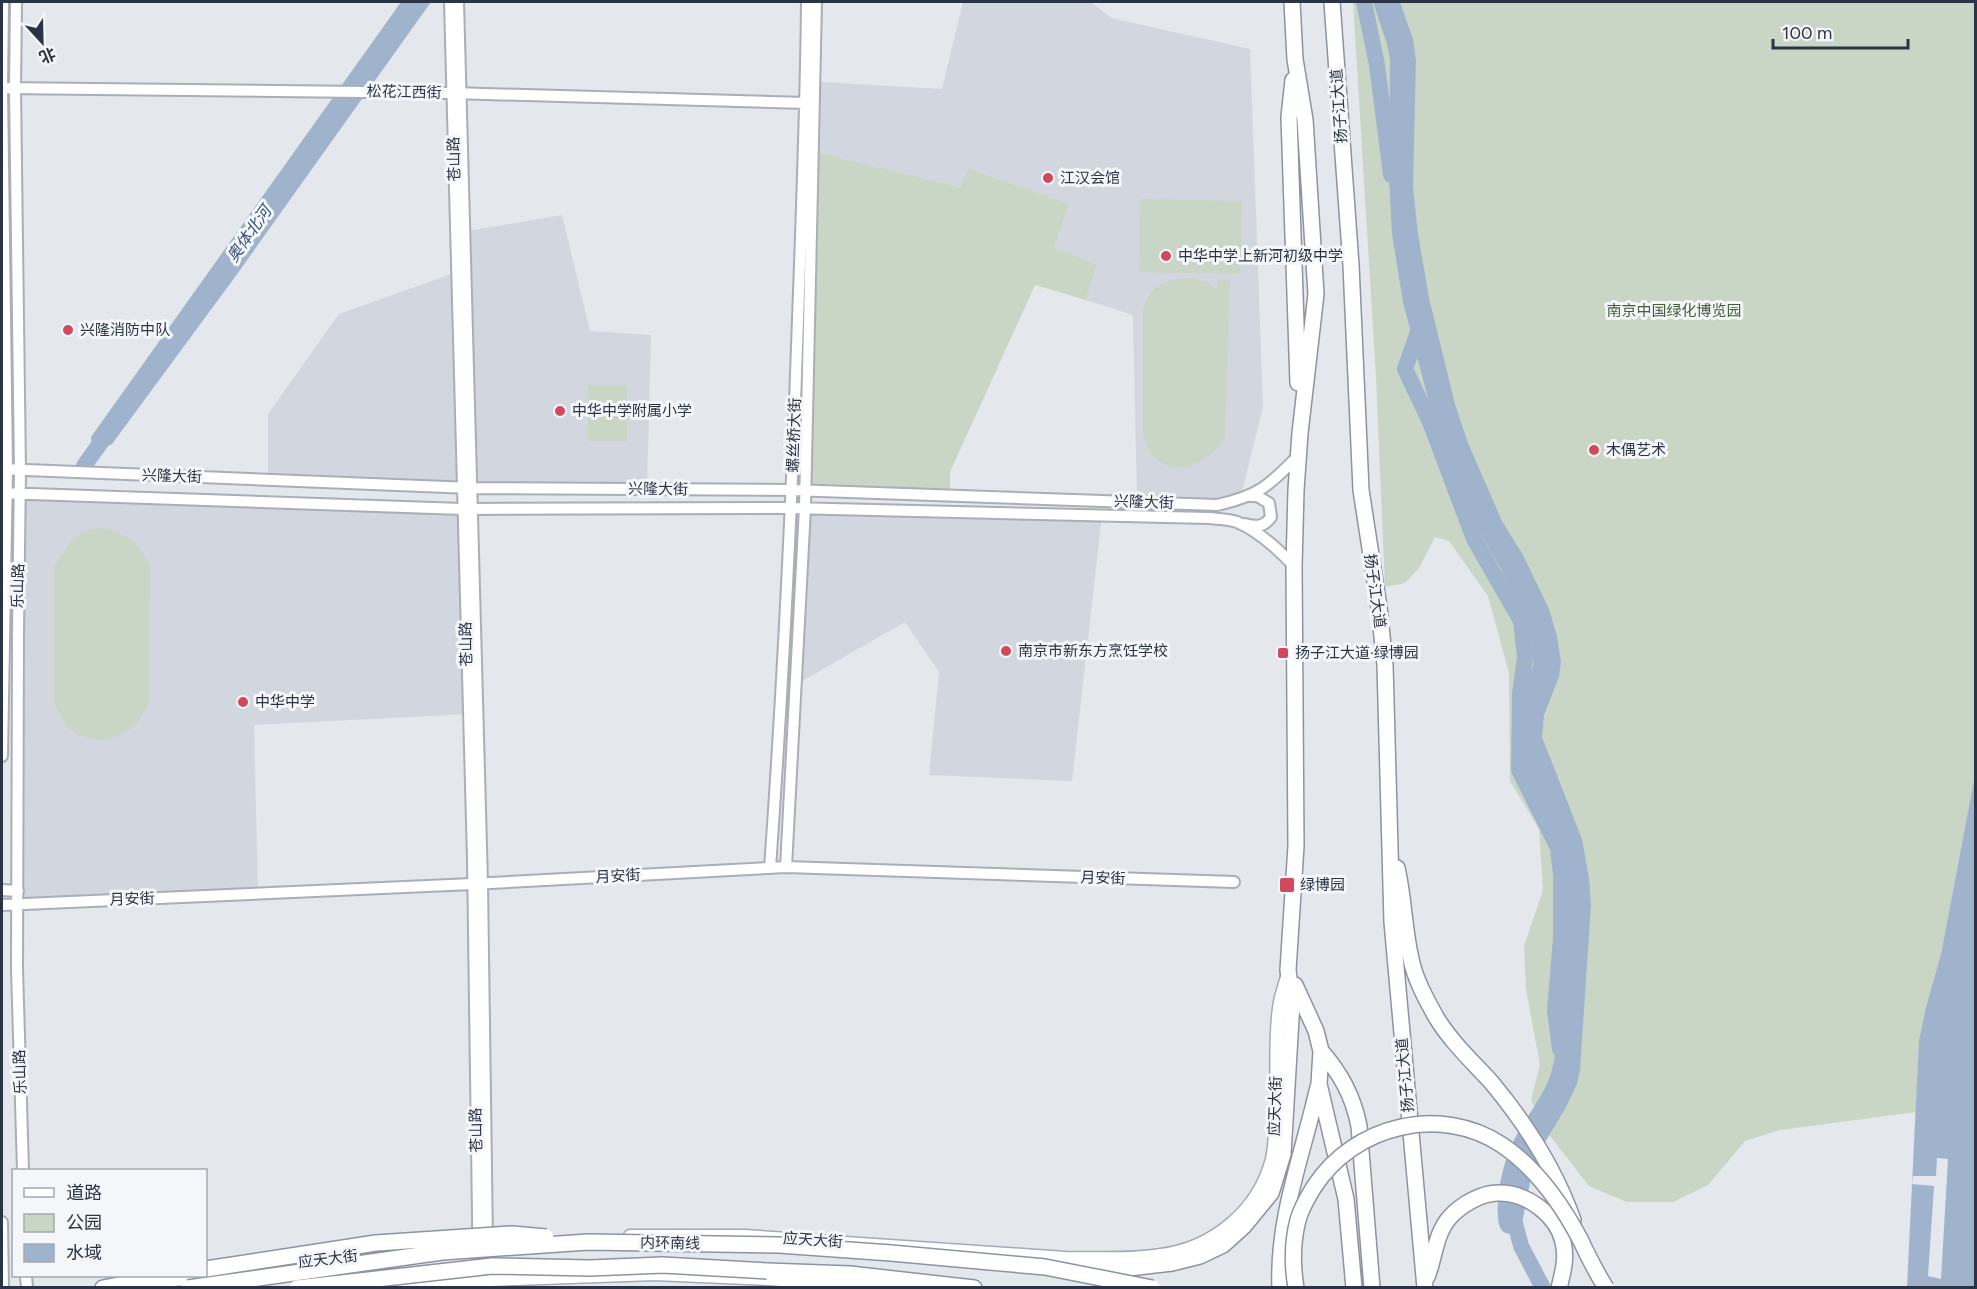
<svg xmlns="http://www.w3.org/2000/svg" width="1977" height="1289" font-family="Figtree,'Noto Sans SC',sans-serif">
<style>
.built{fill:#d2d6de}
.green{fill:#c9d6c5}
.water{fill:#9fb4cc}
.pier{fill:#e4e7ec}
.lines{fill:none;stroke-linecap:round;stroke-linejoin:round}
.river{stroke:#9fb4cc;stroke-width:16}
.secondary-casing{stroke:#a9aeb7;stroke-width:14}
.primary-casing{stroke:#a3abb8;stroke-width:15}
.highway-casing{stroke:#8b94a3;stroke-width:18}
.secondary{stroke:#fff;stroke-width:10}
.primary{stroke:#fff;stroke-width:12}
.highway{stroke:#fff;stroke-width:15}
.highway-bridge-casing{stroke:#8b94a3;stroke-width:18;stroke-linecap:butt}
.highway-bridge{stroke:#fff;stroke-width:15}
.poi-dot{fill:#d1495b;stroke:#f4f6f9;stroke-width:2}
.labels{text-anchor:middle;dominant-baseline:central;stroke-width:6;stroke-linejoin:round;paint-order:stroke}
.street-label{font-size:15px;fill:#2b3445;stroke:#f4f6f9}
.poi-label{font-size:15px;fill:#2b3445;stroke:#f4f6f9;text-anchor:start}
.park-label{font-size:15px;fill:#3f6138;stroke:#f4f6f9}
.water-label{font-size:16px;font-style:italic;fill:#34527a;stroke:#f4f6f9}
</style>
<rect width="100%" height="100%" fill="#e4e7ec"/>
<path class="built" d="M963,2H1091L1111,18L1250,49L1263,407L1240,500L1137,501L1133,315L1086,300L1097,264L1054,248L1069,204L968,168L962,187L804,150L806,81L942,89Z
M562,215L590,331L651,335L647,489L471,487L468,231Z
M457,272L463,487L268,479V414L339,314Z
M19,492L463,509L468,714L254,725L258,893L17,903Z
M791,508L1102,515L1072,781L929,775L939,672L905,622L797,684L783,682Z"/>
<path class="green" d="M1353,2H1975V775L1941,954L1926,1007L1919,1040L1916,1112L1780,1130L1745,1141L1708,1185L1673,1202H1627L1589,1186L1547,1132L1531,1100L1540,1065L1526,989L1524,946L1543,890L1539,829L1510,781L1509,673L1488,596L1449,541L1435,537L1419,568L1405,583L1385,587L1376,377Z
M814,152L961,187L968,168L1069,204L1054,248L1097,264L1086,300L1035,285L950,472V496L806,491Z
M1140,199L1242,201L1240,274L1139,272Z
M1186,278C1199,278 1207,281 1217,290L1218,279L1230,280L1225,437C1203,475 1152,482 1143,432V310C1151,285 1160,281 1186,278Z
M588,385H627V441H588Z
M104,527C130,537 139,541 150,567L149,703L136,725L120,735L102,740L79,736L66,726L54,703V566L73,538L87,531Z"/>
<path class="water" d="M401,2H431L235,277L112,444L93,453L91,437Z
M1373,2H1400L1413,39L1416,60L1413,187L1418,234L1429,298L1455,404L1468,443L1502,521L1523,555L1549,609L1557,636L1561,662L1559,677L1544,715L1542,737L1582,839L1589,878L1591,905L1580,1070L1577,1084L1565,1109L1541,1149L1532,1173L1522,1223L1518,1233C1503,1236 1499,1231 1498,1217C1496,1188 1505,1154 1520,1129C1531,1110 1547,1091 1552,1069C1557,1054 1556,1036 1558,1020C1564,963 1569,903 1557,847C1554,834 1547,821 1542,809C1534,790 1526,770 1518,750L1516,734L1518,704L1533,666L1531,640L1525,618L1501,569L1480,533L1444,452L1431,410L1403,302L1392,234L1389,178L1390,59L1387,44Z
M1975,775V1287L1907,1288L1919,1040L1926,1007L1941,954Z"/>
<path class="pier" d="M1937,1158L1948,1159L1941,1279L1928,1276L1934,1186L1912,1184L1913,1176H1936Z"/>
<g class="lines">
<path class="river" d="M1364,2L1377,65L1391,175
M1418,325V332L1405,369L1430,422L1474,539L1521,621L1525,657L1520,694L1519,770L1558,848L1561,875V938L1555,1011L1560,1049
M84,466L106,435
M1512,1212L1521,1246L1543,1288"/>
<defs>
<path id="secondary" d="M16,2L15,88L20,471L18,633L17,969L23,1170
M450,2L473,859L479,1288
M458,2L482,883L487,1241
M2,88L452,93L806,103
M2,469L471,488L792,490L1217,505C1258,496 1269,486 1298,456
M2,493L462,509L791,508L1209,518C1217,519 1229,519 1237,522C1259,531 1278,549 1294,566
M1245,524C1256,527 1264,527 1271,517L1269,503L1257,496H1250
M2,756L7,470L2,88L3,2
M786,867L805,508L816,2
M770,868C783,685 792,502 798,319C802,213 806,107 807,2
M2,890L18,891
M2,905L472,884L786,867L1234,882
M2,1222L3,1288
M26,1276L27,1288"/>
<path id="primary" d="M630,1236H745L1065,1258C1097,1258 1130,1260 1161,1255C1214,1248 1259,1210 1272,1159C1275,1146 1275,1131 1276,1118C1278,1082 1274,1044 1279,1008C1280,998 1284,987 1287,977
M260,1268L418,1248
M159,1282L219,1274
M384,1288L489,1280L654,1274L769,1279L884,1288"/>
<path id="highway" d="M1332,2L1351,265L1361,490L1379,607L1385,665L1392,922L1425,1288
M1293,80L1289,117L1298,383
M1397,868C1404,898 1404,929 1411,959C1415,979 1426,999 1436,1017C1451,1042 1473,1062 1492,1083C1526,1124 1555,1169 1573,1220
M1295,985L1316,1031L1321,1051L1319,1084L1346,1199L1354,1288
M1321,1051C1341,1074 1353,1096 1359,1126L1372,1288
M1069,1268L1120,1269L1172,1263L1200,1256L1223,1245L1244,1226L1271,1193L1283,1154L1292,1002L1288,970L1296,846L1294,566L1296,490L1300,433L1316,294L1305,120L1295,59L1292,2
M767,1271L850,1274L974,1288
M1427,1277C1435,1257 1435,1234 1450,1217C1461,1205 1481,1193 1498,1193C1526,1192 1557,1215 1563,1242C1567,1258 1563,1272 1559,1288
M103,1288L167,1276
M1280,1288C1277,1218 1303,1154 1318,1087"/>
</defs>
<use href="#secondary" class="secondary-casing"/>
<use href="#primary" class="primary-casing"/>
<use href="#highway" class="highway-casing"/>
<use href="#secondary" class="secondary"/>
<use href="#primary" class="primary"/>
<use href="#highway" class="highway"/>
<defs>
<path id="highway-bridge" d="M206,1269L376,1243L512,1234L546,1237
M188,1288L442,1252L588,1242L779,1245L891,1253L1045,1267L1152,1288
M297,1288L492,1266L590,1268L663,1265L767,1271
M1296,1288C1292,1264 1292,1243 1298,1220C1301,1208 1308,1197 1314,1187C1354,1125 1441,1104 1502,1145C1536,1168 1561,1203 1580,1239C1588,1256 1596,1272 1606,1288"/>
</defs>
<use href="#highway-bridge" class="highway-bridge-casing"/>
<use href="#highway-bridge" class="highway-bridge"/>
</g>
<g class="poi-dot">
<circle cx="1048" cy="178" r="6"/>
<circle cx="1166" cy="256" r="6"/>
<circle cx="68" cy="330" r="6"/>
<circle cx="560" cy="411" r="6"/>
<circle cx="1594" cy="450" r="6"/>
<circle cx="1006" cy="651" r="6"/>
<rect x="1277" y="647" width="12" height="12" rx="3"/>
<circle cx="243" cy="702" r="6"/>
<rect x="1279" y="877" width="16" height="16" rx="3"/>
</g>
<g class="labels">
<g class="street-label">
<text transform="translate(404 92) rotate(1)">松花江西街</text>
<text transform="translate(1339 106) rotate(-94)">扬子江大道</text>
<text transform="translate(454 159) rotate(-91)">苍山路</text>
<text transform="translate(794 435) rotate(-88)">螺丝桥大街</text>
<text transform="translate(172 476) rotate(2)">兴隆大街</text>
<text transform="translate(658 489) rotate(1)">兴隆大街</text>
<text transform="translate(1144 502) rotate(2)">兴隆大街</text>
<text transform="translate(18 586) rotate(-89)">乐山路</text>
<text transform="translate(1375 591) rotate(82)">扬子江大道</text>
<text transform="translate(466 644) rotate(-91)">苍山路</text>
<text transform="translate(618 876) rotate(-3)">月安街</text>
<text transform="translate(1103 878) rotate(2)">月安街</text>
<text transform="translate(132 899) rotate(-2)">月安街</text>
<text transform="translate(20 1072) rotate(-92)">乐山路</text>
<text transform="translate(1405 1075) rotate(-95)">扬子江大道</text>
<text transform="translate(1275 1106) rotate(-88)">应天大街</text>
<text transform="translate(476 1130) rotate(-91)">苍山路</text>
<text transform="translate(813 1240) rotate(4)">应天大街</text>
<text transform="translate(670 1243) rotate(1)">内环南线</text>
<text transform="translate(328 1259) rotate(-7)">应天大街</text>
</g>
<g class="poi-label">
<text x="1060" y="178">江汉会馆</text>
<text x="1178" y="256">中华中学上新河初级中学</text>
<text x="80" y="330">兴隆消防中队</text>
<text x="572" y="411">中华中学附属小学</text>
<text x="1606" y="450">木偶艺术</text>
<text x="1018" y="651">南京市新东方烹饪学校</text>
<text x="1295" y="653">扬子江大道·绿博园</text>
<text x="255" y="702">中华中学</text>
<text x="1300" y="885">绿博园</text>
</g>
<g class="park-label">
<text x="1674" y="311">南京中国绿化博览园</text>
</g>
<g class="water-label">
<text transform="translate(249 234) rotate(-55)">奥体北河</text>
</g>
</g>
<rect width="1977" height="1289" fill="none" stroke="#2b3445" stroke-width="6"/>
<rect x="12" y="1169" width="195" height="108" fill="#f4f6f9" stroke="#a4a8b1" stroke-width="1.5"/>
<rect x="24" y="1188" width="30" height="9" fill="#ffffff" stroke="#a4a8b1" stroke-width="1.5"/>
<text x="66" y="1199" font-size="18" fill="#2b3445">道路</text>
<rect x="24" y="1214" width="30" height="18" fill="#c9d6c5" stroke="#a4a8b1" stroke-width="1.5"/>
<text x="66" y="1229" font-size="18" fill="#2b3445">公园</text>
<rect x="24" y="1244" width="30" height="18" fill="#9fb4cc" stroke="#a4a8b1" stroke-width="1.5"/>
<text x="66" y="1259" font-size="18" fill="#2b3445">水域</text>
<g transform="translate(42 42) rotate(158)" stroke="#f4f6f9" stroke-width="4.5" paint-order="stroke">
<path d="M0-4.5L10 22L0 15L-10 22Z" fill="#2b3445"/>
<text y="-9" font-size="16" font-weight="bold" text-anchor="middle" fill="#2b3445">北</text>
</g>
<path d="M1773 39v9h135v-9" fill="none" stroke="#2b3445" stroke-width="3"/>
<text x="1782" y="39" font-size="18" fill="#2b3445" stroke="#f4f6f9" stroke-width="4.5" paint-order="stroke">100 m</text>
</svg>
